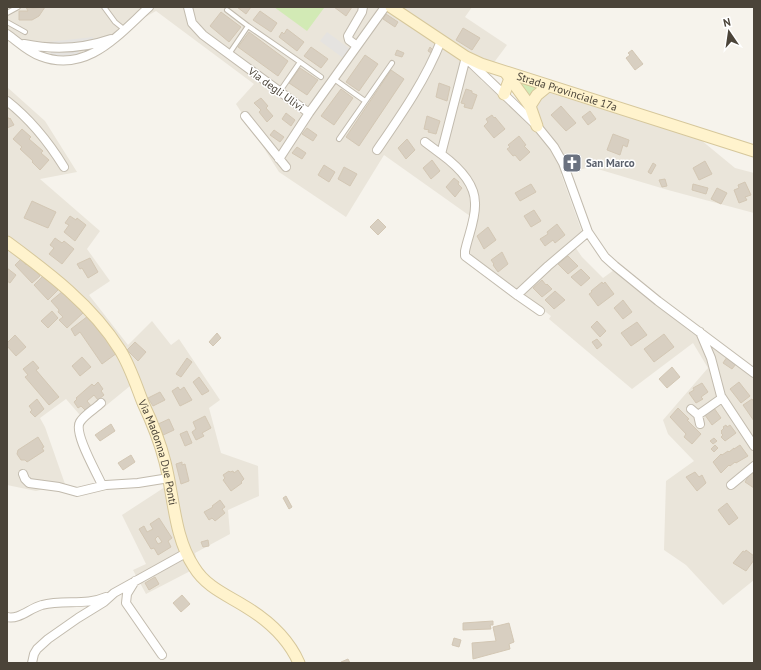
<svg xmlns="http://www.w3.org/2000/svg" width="761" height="670" font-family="'PT Sans',sans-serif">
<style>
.residential{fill:#eae5da}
.green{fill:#d2eab5}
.parking{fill:#e5e3e0}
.building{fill:#d8cfc1;stroke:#d3c7b4;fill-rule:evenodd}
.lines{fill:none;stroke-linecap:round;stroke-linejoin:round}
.lane-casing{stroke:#c2bbae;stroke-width:6}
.street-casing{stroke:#c2bbae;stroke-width:10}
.secondary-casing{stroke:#d6c79b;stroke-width:13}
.lane{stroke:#fff;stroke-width:4}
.street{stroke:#fff;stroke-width:8}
.secondary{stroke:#fff3cd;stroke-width:11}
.labels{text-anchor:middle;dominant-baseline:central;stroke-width:3;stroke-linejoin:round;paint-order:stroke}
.street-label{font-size:11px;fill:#4b4439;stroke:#fff}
.worship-label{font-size:11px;font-weight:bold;fill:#5b616d;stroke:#fff;text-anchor:start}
</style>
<rect width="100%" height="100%" fill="#f6f3ec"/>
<path class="residential" d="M7,7H472L465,17L507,45L481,80L527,120L535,101L547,92L701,140L735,168L754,173V213L668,190L591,167L561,174L582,232L571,241L582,257L603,278L614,270L692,333L730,357L754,377V580L723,605L686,565L664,550L666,481L694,461L668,434L663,420L708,368L693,343L632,389L549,319L551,316L468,253L477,221L384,155L346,217L279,172L236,104L254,84L156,11L77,55L30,49L7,34Z
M7,87L45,121L77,172L40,179L100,231L87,249L110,281L89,295L128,345L152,321L171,345L179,339L220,400L209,408L221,453L258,466L259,496L228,510L230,534L195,553L198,567L146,594L133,570L146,564L122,515L165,487L160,461L130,386L86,422L66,399L40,418L45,427L65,484L36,491L7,485Z"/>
<path class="green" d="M274,7H323L324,8L307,31Z
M521,82L540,88L530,100L519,84Z"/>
<path class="parking" d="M327,32L350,49L343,58L320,41Z
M93,37L94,42L48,46V42Z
M78,49L79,53L75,55L65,56L50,55L51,52Z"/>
<path class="building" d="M26,7L33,8L45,7L39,16L32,20H19V11H28Z
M237,7H251L246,14Z
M334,7H352L346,16Z
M260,11L277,23L271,32L253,20Z
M221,12L241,27L229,42L210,26Z
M386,14L398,22L395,27L383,19Z
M463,28L480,38L472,50L456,40Z
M287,29L304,42L297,51L279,37L282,32L284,34Z
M249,32L288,61L278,76L238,47Z
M311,47L328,59L321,68L304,56Z
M430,47L433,50L431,53L428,51Z
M397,50L404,53L402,57L395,55Z
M632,50L643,64L635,70L626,58L630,55L628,53Z
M365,55L378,64L359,91L346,82Z
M300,68L318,80L307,95L289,83Z
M391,70L404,79L359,146L346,137Z
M439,83L450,87L447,101L436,97Z
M341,89L353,98L334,125L321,116Z
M466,89L472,91V93L477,95L472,109L464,107L465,104L461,103Z
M261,98L268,106L266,108L273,116L267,122L259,112L261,110L254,103Z
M561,106L576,123L566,131L551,115Z
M590,111L596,119L588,125L582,117Z
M286,113L295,120L291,126L282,119Z
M492,115L494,118L495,117L505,129L494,138L484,126L488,122L486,119Z
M7,116L9,119L10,118L14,125L7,128Z
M427,116L440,121L436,134L428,132L429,130L424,129Z
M307,128L317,135L313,141L302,134Z
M22,129L31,137L29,139L43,151L41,153L49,160L40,170L32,162L33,161L20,149L22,147L13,139Z
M274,130L284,137L280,142L270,135Z
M613,134L629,140L627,147L623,145L620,155L607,150Z
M519,136L526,145L524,146L530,152L520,161L515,155L513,156L507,149L510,147L508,145Z
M407,139L415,150L406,159L398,148Z
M297,147L306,153L302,159L292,153Z
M570,157L577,164L574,168L566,161Z
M432,160L440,171L431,179L423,168Z
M705,161L712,174L699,180L693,168Z
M653,163L656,165L651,174L648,172Z
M324,165L335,172L329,182L318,175Z
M344,167L357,174L350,186L338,179Z
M454,178L459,182L458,184L462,188L455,197L446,187Z
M665,179L667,186L662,187L659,180Z
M745,182L751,195L745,197L747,200L739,203L734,190L739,188L738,185Z
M531,184L536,192L520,201L515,193Z
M693,184L708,188L706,194L692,190Z
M717,188L727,193L721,204L711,199Z
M32,201L56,212L48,228L24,218Z
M534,210L541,221L531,227L524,216Z
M70,216L76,220L77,218L86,225L75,241L64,232L69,225L65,223Z
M378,219L386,227L378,235L370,227Z
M557,224L565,235L555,243L553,240L545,246L540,239L548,234L547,232Z
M488,227L496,240L484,249L477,236Z
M55,238L62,243L64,241L74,249L62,264L49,254L54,248L50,245Z
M502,252L508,264L498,272L493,265L494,264L491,260Z
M568,256L578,266L568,274L558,264Z
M90,258L98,272L88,278L82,268L80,269L77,264Z
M21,259L26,265L28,263L40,276L32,283L15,265Z
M7,268L16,275L10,283L7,281Z
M581,269L590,278L581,286L571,277Z
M44,275L58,290L48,300L34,285Z
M542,280L546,285L547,284L552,289L542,297L533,288Z
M602,282L603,284L605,282L614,294L598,306L589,294L592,292L591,291Z
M63,291L83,313L67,328L59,320L63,317L58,312L59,310L51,301Z
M555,291L565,300L554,309L545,300Z
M623,300L632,312L623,319L614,308Z
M52,311L58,318L48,328L41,321Z
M88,316L117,353L102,364L80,332L75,336L71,329Z
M597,321L606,331L600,337L591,327Z
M637,322L647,335L631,346L621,333Z
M217,333L221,338L213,346L209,342Z
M664,334L674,347L654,362L644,349Z
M15,335L26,347L16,356L7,346V343Z
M597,339L602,345L597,349L592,342Z
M135,342L146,352L138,361L127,350Z
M82,357L91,367L80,376L72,366Z
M727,357L736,364L732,369L723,363Z
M187,358L192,362L181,377L176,374Z
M33,361L39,368L36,370L59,397L49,405L25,377L28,375L23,369Z
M672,367L680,377L667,388L659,379Z
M199,377L209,391L202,395L193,382Z
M98,382L103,389L101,391L104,395L98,400L94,395L87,401L91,406L85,410L81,406L78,408L74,402L77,399L76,398L92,384L94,386Z
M739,382L750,396L741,403L730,389Z
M702,383L708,392L701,397L703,399L696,403L689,393L694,390L693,388Z
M178,387L180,390L184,387L192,400L180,406L172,391Z
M160,392L165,400L153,406L148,398Z
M37,399L44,409L35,417L30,412L32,410L29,406Z
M752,399L754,402V421L743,405Z
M678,408L689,419L687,420L701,434L692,444L684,437L686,434L670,417Z
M714,408L721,418L712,425L705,415Z
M205,416L211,428L202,433L204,436L196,440L192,432L196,429L193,422Z
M169,419L174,430L161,436L156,425Z
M111,424L115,431L100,441L95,435Z
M726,425L727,427L730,425L736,433L725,441L721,437L723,435L721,433L722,432L721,431L724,428L723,427Z
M187,431L192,443L185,446L180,434Z
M38,437L44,447L42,448L44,451L27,462L25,460H21L17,454L18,450Z
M714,438L717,441L713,444L710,441Z
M715,445L718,448L714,452L711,449Z
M740,445L748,456L736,463L735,462L730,466L729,465L721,473L713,462L721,454L722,455L728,451L729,452L734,448V449Z
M131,455L135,462L123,470L118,463Z
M182,462V465L185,464L189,481L181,484L176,464Z
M238,470L244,479L241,482L242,483L231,491L223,480L225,478L223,475L229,471L230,472L233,471L234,473Z
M695,472L699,477L702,475L706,483L697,491L686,477Z
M751,472L754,474V488L745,482Z
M286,496L292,507L289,509L283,498Z
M220,500L225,507L222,509L225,513L215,521L212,518L209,520L204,512L213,507L212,506Z
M727,503L738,518L729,525L718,510Z
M159,518L172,538L168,541L171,547L158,555L154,548L151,549L139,529L144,526L147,532L153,529L150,524ZM158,536L162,542L158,544L155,539Z
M208,540L209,546L203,547L201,542Z
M746,550L754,556L753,557L754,560L746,571L733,563L743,551L745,552Z
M155,577L159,584L149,590L145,583Z
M182,595L190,604L181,612L173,603Z
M493,621V625H490L491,629L463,630V623Z
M509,623L514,642L509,644L510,649L473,659L472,643L496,641L493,627Z
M454,638L461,640L459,647L452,645Z
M348,659L350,663H341V662Z"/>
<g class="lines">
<defs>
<path id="lane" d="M104,7L115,22L125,30
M227,10L248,26
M7,13L18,7
M7,22L25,32
M229,54L248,26L300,62L280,91
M300,62L321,77
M334,79L365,101
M339,139L392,63"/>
<path id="street" d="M188,7L192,23L203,35L309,113L385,7
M7,34C17,41 28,52 40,56C87,74 118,35 149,7
M24,44C53,50 82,49 111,39
M357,46L349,40L348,36L362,12L363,7
M466,57L441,154C456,165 475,182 475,203C476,219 468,236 465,251V256L517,295L540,311
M470,62L537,126L554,147L563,163L588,232L605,257L615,266L658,301L754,373
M7,101C30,119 48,141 64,167
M245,116L286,167
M425,142L441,154
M377,150C401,115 425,81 441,41
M279,159L309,113
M517,295L548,266L588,232
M700,332L711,358L721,396L754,446
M101,403C95,409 85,414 80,422C73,433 97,473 102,485
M691,409L698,415L700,424
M698,415L722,398
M23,474L25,479L29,483L59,487L77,492L106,485L138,483L169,478
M731,485L754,466
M135,581L127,594L126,603L162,655
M7,617C19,620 30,608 42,605C63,599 86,606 106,597
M32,663L34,654L37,649L48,639L78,618L104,602L114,593L186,553"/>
<g id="secondary">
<path id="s1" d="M391,7L466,57L481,64L754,151"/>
<path d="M506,73L530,106"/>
<path d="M504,94L509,81L516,76"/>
<path d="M537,126L530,106L537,95L548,86"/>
<path id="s2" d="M7,242C49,273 92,305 120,350C130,366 136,385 143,403C152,422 160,442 165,462C174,497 174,537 194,567C206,587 227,595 246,607C269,621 288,638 299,663"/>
</g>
</defs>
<use href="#lane" class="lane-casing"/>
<use href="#street" class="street-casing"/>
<use href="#secondary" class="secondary-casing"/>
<use href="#lane" class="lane"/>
<use href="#street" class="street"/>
<use href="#secondary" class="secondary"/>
</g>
<defs>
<symbol id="church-square" viewBox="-11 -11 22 22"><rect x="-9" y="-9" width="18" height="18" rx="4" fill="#6b7280" stroke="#fff"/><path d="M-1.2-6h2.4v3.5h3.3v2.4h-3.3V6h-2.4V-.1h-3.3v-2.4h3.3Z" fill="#fff"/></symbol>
</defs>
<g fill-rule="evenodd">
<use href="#church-square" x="561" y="152" width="22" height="22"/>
</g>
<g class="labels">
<g class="street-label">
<text transform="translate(276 89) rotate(36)">Via degli Ulivi</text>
<text stroke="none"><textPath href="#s1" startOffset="197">Strada Provinciale 17a</textPath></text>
<text stroke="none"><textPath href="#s2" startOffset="267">Via Madonna Due Ponti</textPath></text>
</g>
<g class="worship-label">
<text x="586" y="163">San Marco</text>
</g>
</g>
<rect width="761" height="670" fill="none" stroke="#4b4439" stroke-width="16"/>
<g transform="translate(729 32) rotate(347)" stroke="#ffffff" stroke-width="3" paint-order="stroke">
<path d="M0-3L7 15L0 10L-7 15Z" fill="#4b4439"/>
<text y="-6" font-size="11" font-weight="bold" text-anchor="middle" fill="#4b4439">N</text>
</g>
</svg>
